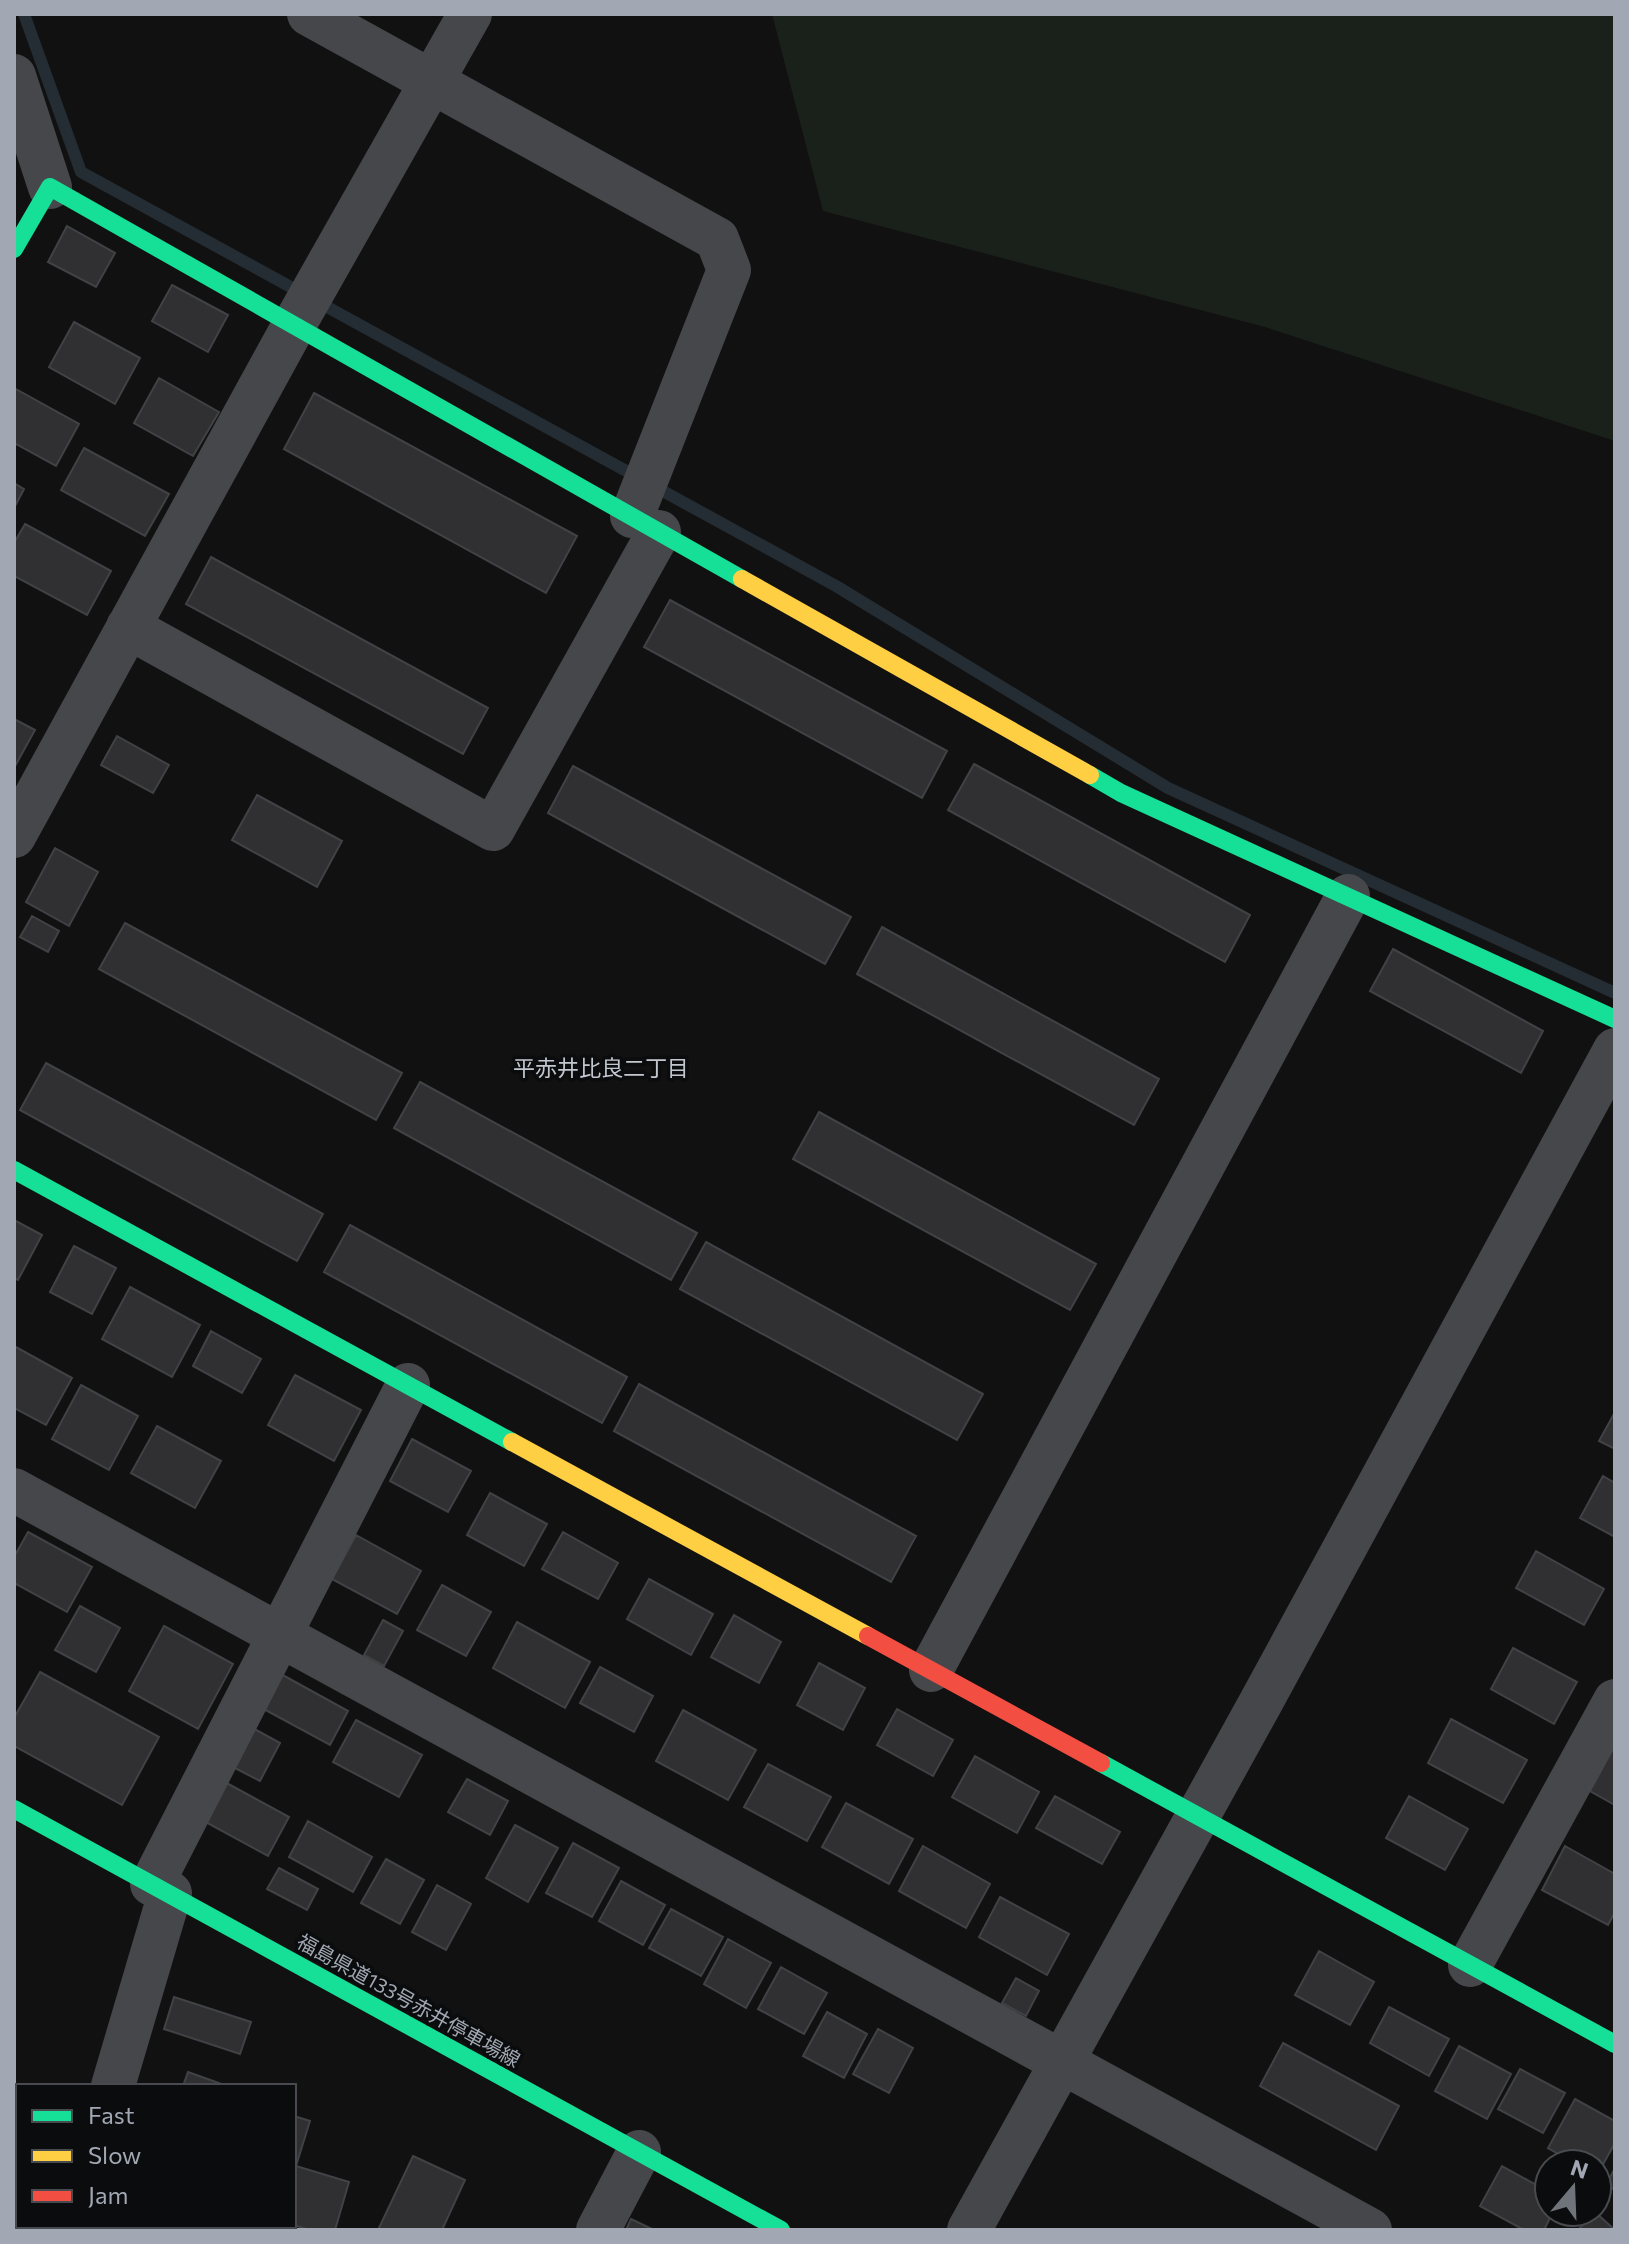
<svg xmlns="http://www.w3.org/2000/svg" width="1629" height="2244" font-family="Commissioner,'Noto Sans JP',sans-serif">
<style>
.green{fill:#1a201a}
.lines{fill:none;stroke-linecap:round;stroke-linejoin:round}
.stream{stroke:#242d33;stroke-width:12}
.building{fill:#303032;stroke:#404245;stroke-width:2}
.street{stroke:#45474a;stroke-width:44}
.fast{stroke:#16e098;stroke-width:18}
.slow{stroke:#ffcf43;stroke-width:18}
.jam{stroke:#f24e42;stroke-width:18}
.labels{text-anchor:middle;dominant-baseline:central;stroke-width:7;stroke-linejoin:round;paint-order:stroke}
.street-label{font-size:20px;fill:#a1a8b3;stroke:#0b0c0d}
.neighbourhood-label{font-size:22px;fill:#c2c7cf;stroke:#0b0c0d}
</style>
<rect width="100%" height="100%" fill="#111"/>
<path class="green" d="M772,14H1615V441L1265,327L823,211Z"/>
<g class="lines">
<path class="stream" d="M24,14L81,172L836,586L1168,788L1615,993"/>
</g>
<path class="building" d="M67,226L115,253L96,287L48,262Z
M172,285L228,315L208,352L152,321Z
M74,322L140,358L115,404L49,367Z
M159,378L219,412L193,456L134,423Z
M14,388L79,424L56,466L14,443Z
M314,393L577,536L546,593L284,449Z
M84,448L169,494L145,536L61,490Z
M14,483L24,489L14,508Z
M25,524L111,571L87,615L14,576V543Z
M211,557L488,708L463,754L186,604Z
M670,600L947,751L922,798L644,647Z
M14,719L35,730L14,768Z
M117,736L169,765L153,793L101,765Z
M974,764L1250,915L1225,962L948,810Z
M573,766L851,917L825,964L548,813Z
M257,795L342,841L317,887L232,840Z
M55,848L98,872L69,926L26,902Z
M32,916L59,931L48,952L20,937Z
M125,923L402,1073L376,1120L99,969Z
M882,927L1159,1079L1134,1125L857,974Z
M1393,949L1543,1031L1521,1073L1370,991Z
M46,1063L323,1214L297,1261L20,1110Z
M420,1082L697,1233L671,1280L394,1128Z
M819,1112L1096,1264L1070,1310L793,1159Z
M14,1220L42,1235L18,1280L14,1278Z
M350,1225L627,1377L602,1423L324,1272Z
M706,1242L983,1394L957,1440L680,1289Z
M74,1246L116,1268L92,1314L50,1292Z
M130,1287L200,1325L172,1377L102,1339Z
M211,1331L261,1359L242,1393L193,1366Z
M14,1346L72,1378L46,1425L14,1408Z
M295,1375L361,1410L334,1461L268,1425Z
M639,1384L916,1536L891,1582L614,1431Z
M81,1385L138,1416L109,1470L52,1439Z
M1615,1412V1449L1599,1441Z
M157,1426L221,1461L195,1508L131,1473Z
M412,1439L471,1471L448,1512L390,1481Z
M1603,1476L1615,1483V1537L1580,1518Z
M490,1493L547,1524L524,1566L467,1535Z
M28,1532L92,1567L67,1612L14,1583V1557Z
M563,1532L618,1563L598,1599L542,1569Z
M356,1535L421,1571L397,1614L332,1579Z
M1536,1551L1604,1589L1584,1625L1516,1588Z
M649,1579L713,1614L691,1655L627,1619Z
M442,1585L491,1612L466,1656L417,1630Z
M80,1606L120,1628L96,1672L55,1650Z
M734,1615L781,1642L759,1683L711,1657Z
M383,1620L403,1631L384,1666L364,1655Z
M517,1622L590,1662L565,1708L493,1668Z
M164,1626L233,1664L198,1729L129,1691Z
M1513,1648L1577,1682L1554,1724L1491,1689Z
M819,1663L865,1688L843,1730L797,1705Z
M600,1667L653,1696L634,1732L580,1703Z
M40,1672L159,1737L122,1805L14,1746V1718Z
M279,1673L348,1711L330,1745L260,1707Z
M897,1709L953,1740L933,1776L877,1745Z
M683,1710L756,1750L728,1800L656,1761Z
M1451,1719L1527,1760L1503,1803L1428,1763Z
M356,1720L422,1755L399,1797L333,1762Z
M249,1726L280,1743L260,1781L229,1765Z
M1615,1745V1805L1590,1791Z
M975,1756L1039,1792L1017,1833L952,1797Z
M768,1764L831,1797L807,1841L744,1807Z
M467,1779L508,1801L490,1835L448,1812Z
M223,1781L289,1817L268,1856L202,1820Z
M1055,1796L1120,1832L1102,1864L1036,1828Z
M1409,1796L1468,1829L1445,1870L1386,1838Z
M846,1803L913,1839L889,1884L822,1847Z
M308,1821L372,1857L353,1892L289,1857Z
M515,1825L558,1848L528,1902L486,1878Z
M573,1843L619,1868L592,1917L546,1893Z
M923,1846L990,1884L966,1928L899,1891Z
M1565,1846L1615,1874V1912L1608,1925L1542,1890Z
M386,1859L424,1880L400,1924L361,1903Z
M279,1868L318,1889L307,1910L267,1889Z
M621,1881L665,1905L643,1945L599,1921Z
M437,1885L471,1904L446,1950L412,1932Z
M1000,1897L1069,1934L1047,1975L979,1937Z
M671,1909L723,1937L701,1976L649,1948Z
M728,1939L771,1963L746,2008L704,1984Z
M1319,1951L1374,1982L1350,2025L1295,1995Z
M781,1967L827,1993L804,2034L758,2009Z
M1016,1978L1039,1991L1026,2016L1002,2003Z
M174,1997L251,2022L240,2054L164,2029Z
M1389,2007L1449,2039L1429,2076L1370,2043Z
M827,2012L867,2034L844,2078L803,2056Z
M878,2029L913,2048L889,2093L853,2074Z
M1283,2043L1399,2106L1376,2150L1260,2086Z
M1459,2046L1511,2074L1487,2119L1435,2091Z
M1520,2069L1565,2093L1543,2133L1498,2109Z
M188,2072L227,2086H183Z
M1575,2099L1615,2121V2143L1597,2175V2164H1576L1548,2148Z
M294,2116L310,2121L296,2166L349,2182L335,2230H309L294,2225Z
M413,2156L465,2180L442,2230H378Z
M1502,2166L1549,2192V2212H1553L1544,2230H1524L1480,2206Z
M1615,2168V2190L1606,2185Z
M1594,2212H1595L1615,2230H1578Z
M631,2219L654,2230H626Z
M224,2226H290L289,2230H222Z"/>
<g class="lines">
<path class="street" d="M309,14L717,239L729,270L632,516
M14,76L50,187
M128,627L493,829L659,532
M14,836L294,325L470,14
M14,1490L1370,2230
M931,1670L1348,896
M152,1884L408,1385
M1470,1965L1615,1701
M113,2086L170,1893
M71,2230L72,2226
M598,2230L639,2152
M969,2230L1261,1702L1615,1050"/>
<path class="fast" d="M14,249L50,187L742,579
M1090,775L1121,793L1615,1019
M14,1170L512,1442
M1101,1763L1615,2044
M14,1809L781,2230"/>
<path class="slow" d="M742,579L1090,775
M512,1442L868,1636"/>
<path class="jam" d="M868,1636L1101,1763"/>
</g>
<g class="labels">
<g class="street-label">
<text transform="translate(409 2000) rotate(29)">福島県道133号赤井停車場線</text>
</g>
<g class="neighbourhood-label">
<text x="601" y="1067">平赤井比良二丁目</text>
</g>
</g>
<rect width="1629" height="2244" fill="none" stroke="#a1a8b3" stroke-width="32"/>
<rect x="16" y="2084" width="280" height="144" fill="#0b0c0d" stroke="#474a4f" stroke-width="2"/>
<rect x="32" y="2110" width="40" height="12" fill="#16e098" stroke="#474a4f" stroke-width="2"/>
<text x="88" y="2124" font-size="24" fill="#a1a8b3">Fast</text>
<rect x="32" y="2150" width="40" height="12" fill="#ffcf43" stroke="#474a4f" stroke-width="2"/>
<text x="88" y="2164" font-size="24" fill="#a1a8b3">Slow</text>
<rect x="32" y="2190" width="40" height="12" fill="#f24e42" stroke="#474a4f" stroke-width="2"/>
<text x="88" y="2204" font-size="24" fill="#a1a8b3">Jam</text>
<g transform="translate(1573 2188) rotate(19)"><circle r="38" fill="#0b0c0d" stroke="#474a4f" stroke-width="2"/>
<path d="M0-6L14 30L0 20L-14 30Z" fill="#6f737a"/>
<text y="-12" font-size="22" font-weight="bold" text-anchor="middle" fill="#a1a8b3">N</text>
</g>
</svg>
